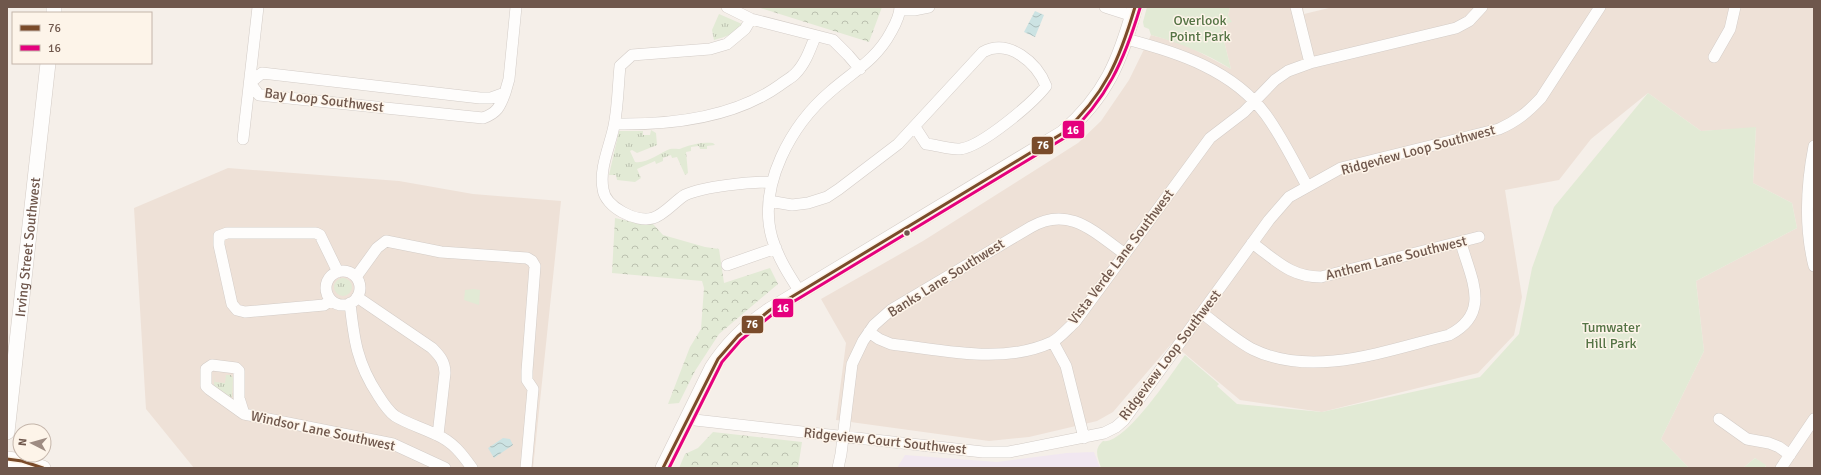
<svg xmlns="http://www.w3.org/2000/svg" width="1821" height="475" font-family="Signika,sans-serif">
<style>
.residential{fill:#eee1d7}
.education{fill:#f1e7f0}
.grass{fill:url(#grass-tufts)}
.forest{fill:url(#forest-crowns)}
.park{fill:#e2ead5}
.water{fill:url(#water-waves)}
.lines{fill:none;stroke-linecap:round;stroke-linejoin:round}
.street-casing{stroke:#d3ccc7;stroke-width:12}
.secondary-casing{stroke:#d4ccc6;stroke-width:16}
.street{stroke:#fefdfc;stroke-width:11}
.secondary{stroke:#fefdfc;stroke-width:15}
.bus-1-casing{stroke:#fdf4e9;stroke-width:6}
.bus-2-casing{stroke:#fdf4e9;stroke-width:6}
.bus-1{stroke:#7a4b2a;stroke-width:3}
.bus-2{stroke:#e5007d;stroke-width:3}
.bus-dot{fill:#6f574c;stroke:#fdf4e9;stroke-width:1.5}
.labels{text-anchor:middle;dominant-baseline:central;stroke-width:3;stroke-linejoin:round;paint-order:stroke}
.park-label{font-size:14px;fill:#557445;stroke:#fdf4e9}
.street-label{font-size:14px;fill:#6f574c;stroke:#fdf4e9}
.line-badge{stroke:#fdf4e9;stroke-width:1.5}
.badge-label{font-size:11px;text-anchor:middle;font-weight:bold;fill:#fff}
</style>
<defs>
<pattern id="grass-tufts" width="24" height="20" patternUnits="userSpaceOnUse"><rect width="24" height="20" fill="#e2ead5"/><path d="M3 7l-1-3M5 7V3M7 7l1-3M15 17l-1-3M17 17v-4M19 17l1-3" fill="none" stroke="#bbc0af"/></pattern>
<pattern id="forest-crowns" width="20" height="18" patternUnits="userSpaceOnUse"><rect width="20" height="18" fill="#e2ead5"/><path d="M2 6a3 3 0 1 1 6 0M12 15a3 3 0 1 1 6 0" fill="none" stroke="#bbc0af"/></pattern>
<pattern id="water-waves" width="16" height="10" patternUnits="userSpaceOnUse"><rect width="16" height="10" fill="#cce3e3"/><path d="M0 5q4-4 8 0t8 0" fill="none" stroke="#aabbba"/></pattern>
</defs>
<rect width="100%" height="100%" fill="#f5efe9"/>
<path class="residential" d="M1230,7H1303L1304,14L1333,7H1814V468H1765L1766,466L1755,458L1743,468H1689L1661,439L1704,351L1696,281L1797,228L1792,203L1753,183L1756,128L1701,131L1648,93L1591,139L1559,180L1505,190L1522,297L1514,335L1478,373L1322,412L1240,400L1172,343L1113,412L1097,421L1029,437L989,441L836,420L846,343L821,299L923,241L1078,143L1101,121L1129,80L1151,35L1184,44L1231,69L1220,25L1228,15Z
M228,168L399,181L473,194L561,201L533,468H194L146,409L134,208Z"/>
<path class="education" d="M1094,452L1100,468H897L905,455L997,462L1067,453Z"/>
<path class="grass" d="M719,14L742,24C737,34 724,37 714,40L712,30Z
M651,130L656,133L657,145L637,153L632,150L630,151L635,162C646,164 660,153 670,149C675,148 679,150 682,148C693,144 701,142 713,143L715,145L707,146V149H700L699,146L691,147V151L686,152L688,173L685,175L677,157L672,158L671,155L663,158V161L656,164L655,161L637,169L641,178L635,182L617,180L616,175H609L619,131H643V135H650Z
M334 287a9 9 0 1 1 18 0a9 9 0 1 1-18 0Z
M215,374V382L225,383L226,375H231L233,378L232,398L214,386Z"/>
<path class="forest" d="M757,7H882L869,42Z
M615,218L637,223L653,224L663,235L705,247L719,249L724,283L770,268L778,284L719,334L695,371L679,403L668,404L690,347L701,329L704,288L702,281L612,273Z
M713,432L802,442L798,468H679L685,454L698,448Z"/>
<path class="park" d="M1147,7H1230L1228,15L1232,22L1220,25L1231,69C1205,53 1180,43 1151,35L1149,29L1144,27L1143,22Z
M1648,93L1701,131L1756,127L1753,183L1792,203L1797,228L1696,281L1704,351L1661,439L1689,468H1101C1098,457 1093,450 1103,441C1125,445 1172,373 1185,355L1219,384L1217,386L1237,404L1322,412L1480,377L1519,334L1532,268L1554,207Z
M474,289L480,290L479,305L464,300L465,290Z
M1755,458L1766,465L1765,468H1743Z"/>
<path class="water" d="M1035,11L1044,15L1035,37L1024,32Z
M503,438L510,439L513,445L494,458L488,448Z"/>
<g class="lines">
<defs>
<path id="street" d="M727,7L751,19L833,40L848,55L860,69
M1105,7L1133,16
M1296,7L1310,63
M900,10H914L929,7
M751,19L745,29L727,44L710,49L632,55L620,66C618,86 618,107 614,126C610,146 599,168 603,189C605,207 636,223 653,218C664,215 675,201 685,195C705,186 750,182 772,182
M1126,39C1177,52 1233,70 1266,115C1282,137 1294,162 1307,186
M1714,57L1730,29L1735,7
M262,73L480,98H491L505,93C500,107 497,113 483,118L259,95L250,83Z
M505,93L509,79L516,7
M615,124C671,125 734,118 780,85C785,81 791,78 795,74C805,64 810,50 815,37
M243,139L258,7
M1814,146C1806,187 1804,226 1814,266
M769,201L792,205L808,203L827,197L839,189L898,144L983,52C1009,38 1037,63 1046,86C1033,103 981,147 960,149C950,150 937,145 926,144L915,127
M1252,243C1276,260 1290,277 1321,277L1479,237
M727,265L776,248
M326 288a17 17 0 1 1 34 0a17 17 0 1 1-34 0Z
M356,277L377,248L386,241L441,252L527,258L532,261L535,266L527,371V380L533,389L526,468
M800,292C789,275 778,258 772,238C757,185 792,124 831,91C854,71 876,60 891,32C895,25 900,15 900,7
M357,297L432,348C440,356 445,362 445,373L438,435
M331,300L324,305L245,312L237,310L232,304L219,245V236L227,233H316L320,235L338,272
M350,303C354,340 357,363 378,395C383,403 388,411 395,416C408,424 423,428 437,435C453,442 462,454 472,468
M1202,313C1218,325 1234,339 1252,349C1313,379 1387,350 1449,335C1492,313 1471,279 1461,243
M869,332L879,339L891,344C943,350 1003,365 1052,342C1060,338 1068,328 1075,322L1210,138L1244,112L1275,80L1288,71L1310,63L1456,28L1469,21L1482,7
M1053,342L1066,366L1084,438
M244,414L239,398V371L236,368L212,365L206,369V386L209,389L244,414L393,444L445,468
M686,419L983,452H1009L1104,433L1116,427L1124,420L1269,220L1289,197L1341,168L1499,129C1517,121 1528,112 1541,98L1600,7
M1719,419L1747,439L1769,443L1779,447L1790,455
M838,468L841,454L852,364L863,341L874,325L891,310L1031,227C1069,205 1094,232 1125,254
M1781,468L1814,419"/>
<g id="secondary">
<path d="M54,13V7"/>
<path id="s1" d="M7,432L48,63"/>
<path d="M7,459L22,461L43,468"/>
<path d="M663,468L712,368C727,344 746,326 770,310L1063,133C1106,96 1120,61 1135,7"/>
</g>
</defs>
<use href="#street" class="street-casing"/>
<use href="#secondary" class="secondary-casing"/>
<use href="#street" class="street"/>
<use href="#secondary" class="secondary"/>
<defs>
<path id="bus-1" d="M7,459L22,461L43,468
M663,468L718,359L738,336L770,310L1063,133C1105,94 1119,61 1135,7"/>
<path id="bus-2" d="M669,468L722,362L741,340L773,314L1066,137C1107,99 1124,61 1140,8"/>
</defs>
<use href="#bus-1" class="bus-1-casing"/>
<use href="#bus-2" class="bus-2-casing"/>
<use href="#bus-1" class="bus-1"/>
<use href="#bus-2" class="bus-2"/>
</g>
<circle class="bus-dot" cx="907" cy="233" r="3.5"/>
<g class="labels">
<g class="park-label">
<text x="1200" y="20">Overlook<tspan x="1200" dy="16">Point Park</tspan></text>
<text x="1611" y="327">Tumwater<tspan x="1611" dy="16">Hill Park</tspan></text>
</g>
<g class="street-label">
<text transform="translate(324 100) rotate(7)">Bay Loop Southwest</text>
<text transform="translate(1418 150) rotate(-15)">Ridgeview Loop Southwest</text>
<text stroke="none"><textPath href="#s1" startOffset="186">Irving Street Southwest</textPath></text>
<text transform="translate(1121 257) rotate(-53)">Vista Verde Lane Southwest</text>
<text transform="translate(1396 258) rotate(-14)">Anthem Lane Southwest</text>
<text transform="translate(946 278) rotate(-32)">Banks Lane Southwest</text>
<text transform="translate(1170 355) rotate(-53)">Ridgeview Loop Southwest</text>
<text transform="translate(323 431) rotate(12)">Windsor Lane Southwest</text>
<text transform="translate(885 441) rotate(6)">Ridgeview Court Southwest</text>
</g>
</g>
<g class="line-badge">
<rect x="1062" y="120" width="23" height="19" rx="4" fill="#e5007d"/>
<rect x="1031" y="136" width="23" height="19" rx="4" fill="#7a4b2a"/>
<rect x="772" y="298" width="22" height="20" rx="4" fill="#e5007d"/>
<rect x="741" y="315" width="23" height="19" rx="4" fill="#7a4b2a"/>
</g>
<g class="badge-label">
<text x="1073" y="134">16</text>
<text x="1043" y="149">76</text>
<text x="783" y="312">16</text>
<text x="752" y="328">76</text>
</g>
<rect width="1821" height="475" fill="none" stroke="#6f574c" stroke-width="16"/>
<rect x="12" y="12" width="140" height="52" fill="#fdf4e9" stroke="#c4b5aa"/>
<rect x="20" y="25" width="20" height="6" fill="#7a4b2a" stroke="#c4b5aa"/>
<text x="48" y="32" font-size="12" fill="#6f574c">76</text>
<rect x="20" y="45" width="20" height="6" fill="#e5007d" stroke="#c4b5aa"/>
<text x="48" y="52" font-size="12" fill="#6f574c">16</text>
<g transform="translate(32 443) rotate(276)"><circle r="19" fill="#fdf4e9" stroke="#c4b5aa"/>
<path d="M0-3L7 15L0 10L-7 15Z" fill="#9e8c83"/>
<text y="-6" font-size="11" font-weight="bold" text-anchor="middle" fill="#6f574c">N</text>
</g>
</svg>
